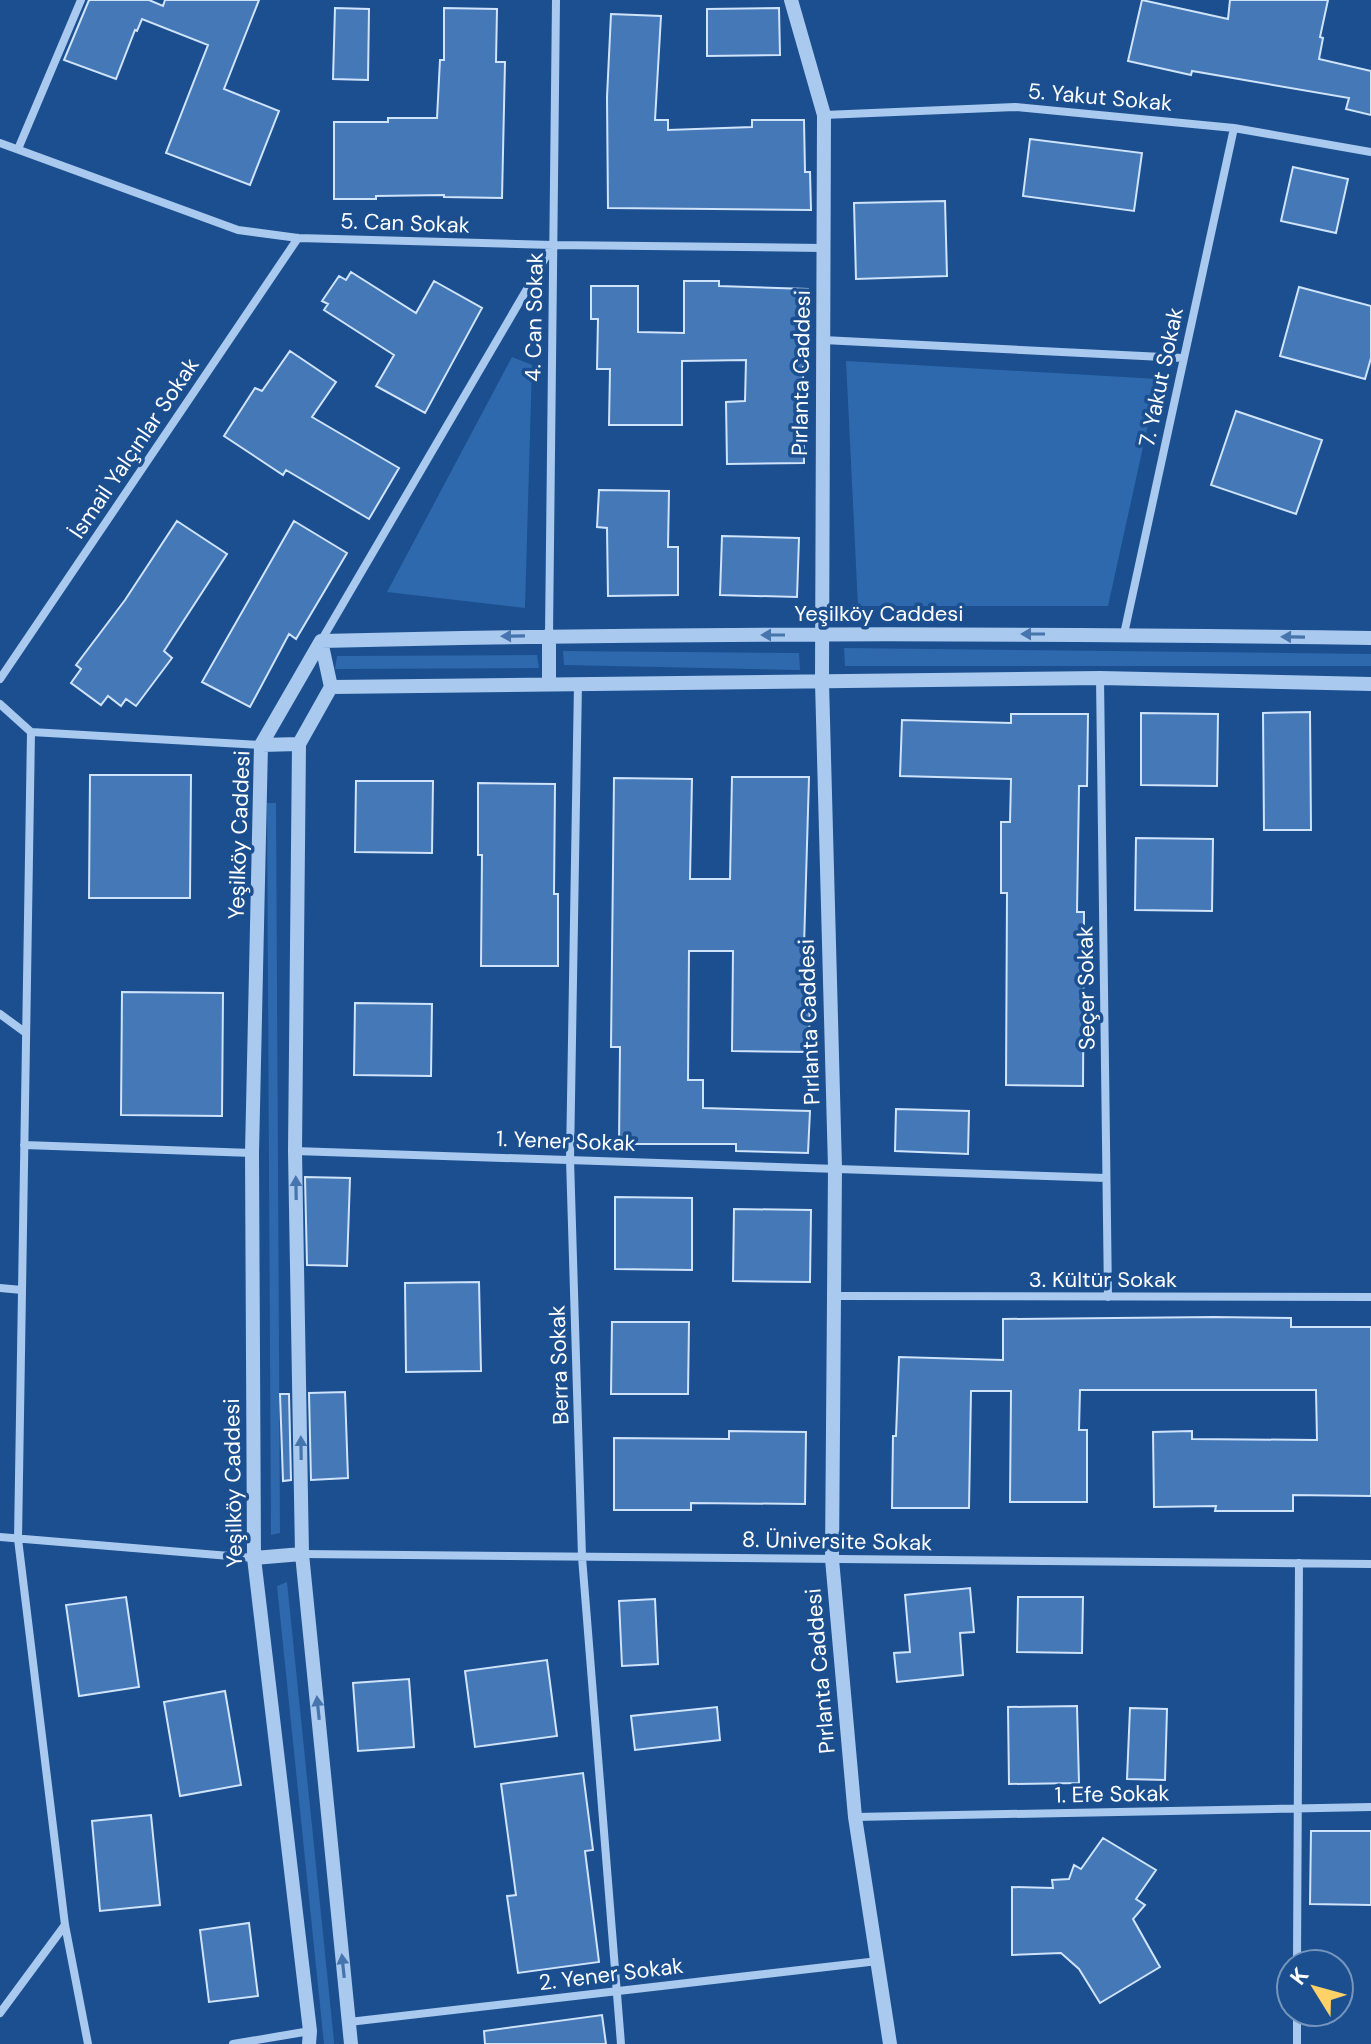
<svg xmlns="http://www.w3.org/2000/svg" width="1371" height="2044" font-family="'DM Sans',sans-serif">
<style>
.green{fill:#2e69ad}
.building{fill:#4478b7;stroke:#cfe3fa;stroke-width:2}
.lines{fill:none;stroke-linecap:round;stroke-linejoin:round}
.minor{stroke:#a9c9ee;stroke-width:8}
.tertiary{stroke:#a9c9ee;stroke-width:14}
.oneway{fill:#4674ac}
.labels{text-anchor:middle;dominant-baseline:central;stroke-width:7;stroke-linejoin:round;paint-order:stroke}
.street-label{font-size:22px;fill:#fff;stroke:#1b4f8f}
</style>
<rect width="100%" height="100%" fill="#1b4f8f"/>
<path class="green" d="M512,357L532,365L525,608L387,592Z
M846,361L1158,379L1108,606H858Z
M844,648L1371,654V666H845Z
M563,651L799,653L800,670L564,665Z
M537,655L539,668L335,669L337,656Z
M267,803H276L280,1533L271,1535Z
M287,1582L334,2041V2044H324L277,1586Z"/>
<path class="building" d="M89,0H149L163,6L165,0H259L224,89L279,111L250,185L166,153L208,45L142,19L137,31L135,30L116,79L64,60Z
M1142,0L1228,19L1230,0H1328L1320,37L1323,38L1319,59L1371,71V115L1346,109L1349,98L1192,71L1191,75L1128,61Z
M335,8L369,9L368,80L333,79Z
M444,8L497,9L496,62H505L502,198L444,197V195L376,196V199H334V122H388V118H437L440,60H444Z
M779,8L780,55L707,56V9Z
M611,14L661,16L655,120H668V130L752,127V120H804L805,172H810L811,210L608,208L607,97Z
M1030,139L1142,153L1134,211L1023,196Z
M1293,167L1348,179L1336,233L1281,221Z
M945,201L947,276L856,279L854,203Z
M351,272L416,313L434,281L482,308L425,413L376,386L394,355L324,310L328,304L322,301L339,276L346,280Z
M684,281H719V286L808,289L806,367H803L804,463L727,464L726,402L745,401L746,360L682,361V425H609L610,369H597L598,319H591V286H638V332L684,333Z
M1299,287L1371,306V358L1365,379L1280,356Z
M290,351L336,382L312,417L399,468L369,519L286,470L283,475L224,436L255,388L262,391Z
M1236,411L1322,440L1296,514L1211,485Z
M599,490L669,491L668,547H678V595L608,596L607,528L597,527Z
M177,521L227,554L164,651L172,658L136,706L126,699L121,706L108,696L101,705L71,683L81,669L76,665L125,600Z
M294,521L347,553L296,639L289,634L250,707L202,682Z
M722,536L799,538L797,597L720,595Z
M1310,712L1311,830H1264L1263,713Z
M1141,713L1218,714L1217,786L1141,785Z
M1011,714H1088L1087,786H1079L1077,912H1084L1083,1086L1006,1085L1007,893H1001V822H1010L1011,779L900,776L902,720L1011,723Z
M90,775H191L190,898H89Z
M732,777H809L803,980H810L809,1052L732,1051L733,951H689L688,1080H703V1108L810,1111L808,1153L736,1151V1144H619L620,1047H611L614,778L692,779L690,879H730Z
M356,781H433L432,853L355,852Z
M478,783L555,784L554,894H558V966H481L482,855H478Z
M1136,838L1213,839L1212,911L1135,910Z
M122,992L223,993L222,1116L121,1115Z
M355,1003L432,1004L431,1076L354,1075Z
M896,1109L969,1111L968,1154L895,1151Z
M305,1177L350,1178L347,1266L307,1265Z
M615,1197L692,1198V1270L615,1269Z
M734,1209L811,1210L810,1282L733,1281Z
M479,1282L481,1371L406,1372L405,1283Z
M1214,1317L1291,1318V1327H1371V1496L1293,1495V1511H1215L1216,1506L1154,1507L1153,1432L1192,1431V1439L1317,1440L1316,1390H1080L1079,1430H1087V1502H1010L1011,1391H971L969,1508H892L893,1436H896L899,1357L1003,1360V1319Z
M612,1322H689L688,1394H611Z
M345,1392L348,1478L311,1480L309,1393Z
M280,1394H289L291,1480L283,1481Z
M729,1431L806,1432L805,1504L691,1503V1510H614V1438L729,1439Z
M970,1588L974,1632L960,1633L963,1675L897,1682L894,1653L910,1652L905,1595Z
M126,1597L139,1687L79,1696L66,1605Z
M1018,1597H1083L1082,1653L1017,1652Z
M655,1599L658,1664L622,1666L619,1601Z
M547,1660L557,1736L475,1747L465,1671Z
M409,1679L414,1747L358,1751L353,1683Z
M225,1691L241,1785L180,1796L164,1702Z
M1077,1706L1079,1783L1009,1784L1008,1707Z
M717,1707L720,1740L635,1750L631,1716Z
M1130,1708L1167,1709L1165,1780L1127,1779Z
M583,1773L593,1850L585,1851L599,1962L518,1973L507,1896L516,1895L501,1784Z
M151,1815L160,1905L100,1911L92,1821Z
M1311,1831H1371V1905L1310,1904Z
M1103,1838L1156,1870L1136,1899L1145,1905L1133,1919L1160,1967L1100,2003L1079,1969L1061,1953L1012,1955V1887L1053,1888L1052,1880L1069,1879L1074,1865L1081,1869Z
M249,1923L258,1996L209,2002L200,1930Z
M602,2015L606,2044H485L484,2031Z"/>
<g class="lines">
<path class="minor" d="M824,115L1015,107L1234,128L1371,152
M0,143L238,230L298,238L553,245L824,248
M18,149L81,0
M823,340L1183,358
M1124,634L1234,128
M549,635L556,0
M321,641L551,248
M1100,678L1108,1297
M0,679L298,238
M578,683L570,1159L582,1557L621,2044
M0,704L31,732
M31,732L18,1539L65,1925L88,2044
M31,732L261,745
M0,1014L26,1033
M24,1145L252,1153
M295,1151L1106,1178
M0,1288L22,1290
M835,1296L1371,1297
M0,1537L254,1558
M302,1554L1371,1564
M855,1817L1371,1807
M1297,1964L1299,1563
M0,2013L65,1925
M349,2022L878,1961
M233,2044L310,2031
M1297,2044V2012"/>
<path class="tertiary" d="M791,0L824,115L822,682L835,1168L832,1559L855,1817L890,2044
M549,635V684
M321,641L331,687
M261,745L299,744
M254,1558L302,1554
M309,2044L310,2031L254,1558L252,1153L261,745L321,641C671,632 1021,633 1371,638
M351,2044L302,1554L295,1151L299,744L331,687L1100,678L1371,684"/>
</g>
<defs><path id="oneway-solid" d="M-6-.8H1V-3.2L6.5 0L1 3.2V.8H-6Z" transform="scale(2)"/></defs>
<g class="oneway">
<use href="#oneway-solid" transform="translate(1033 634) rotate(180)"/>
<use href="#oneway-solid" transform="translate(773 635) rotate(180)"/>
<use href="#oneway-solid" transform="translate(513 636) rotate(179)"/>
<use href="#oneway-solid" transform="translate(1293 637) rotate(-179)"/>
<use href="#oneway-solid" transform="translate(296 1188) rotate(-91)"/>
<use href="#oneway-solid" transform="translate(301 1448) rotate(-91)"/>
<use href="#oneway-solid" transform="translate(318 1708) rotate(-96)"/>
<use href="#oneway-solid" transform="translate(343 1966) rotate(-96)"/>
</g>
<g class="labels">
<g class="street-label">
<text transform="translate(1100 97) rotate(5)">5. Yakut Sokak</text>
<text transform="translate(405 223) rotate(2)">5. Can Sokak</text>
<text transform="translate(534 317) rotate(-89)">4. Can Sokak</text>
<text transform="translate(801 373) rotate(-89)">Pırlanta Caddesi</text>
<text transform="translate(1161 377) rotate(-78)">7. Yakut Sokak</text>
<text transform="translate(134 448) rotate(-56)">İsmail Yalçınlar Sokak</text>
<text x="879" y="613">Yeşilköy Caddesi</text>
<text transform="translate(239 835) rotate(-88)">Yeşilköy Caddesi</text>
<text transform="translate(1086 988) rotate(-91)">Seçer Sokak</text>
<text transform="translate(809 1022) rotate(-92)">Pırlanta Caddesi</text>
<text transform="translate(566 1141) rotate(2)">1. Yener Sokak</text>
<text x="1103" y="1279">3. Kültür Sokak</text>
<text transform="translate(559 1365) rotate(-92)">Berra Sokak</text>
<text transform="translate(233 1483) rotate(-91)">Yeşilköy Caddesi</text>
<text transform="translate(837 1541) rotate(1)">8. Üniversite Sokak</text>
<text transform="translate(820 1671) rotate(-95)">Pırlanta Caddesi</text>
<text transform="translate(1112 1794) rotate(-1)">1. Efe Sokak</text>
<text transform="translate(611 1974) rotate(-7)">2. Yener Sokak</text>
</g>
</g>
<g transform="translate(1315 1988) rotate(307)"><circle r="38" fill="#1b4f8f" stroke="#7695bc" stroke-width="2"/>
<path d="M0-6L14 30L0 20L-14 30Z" fill="#ffd166"/>
<text y="-12" font-size="22" font-weight="bold" text-anchor="middle" fill="#ffffff">K</text>
</g>
</svg>
